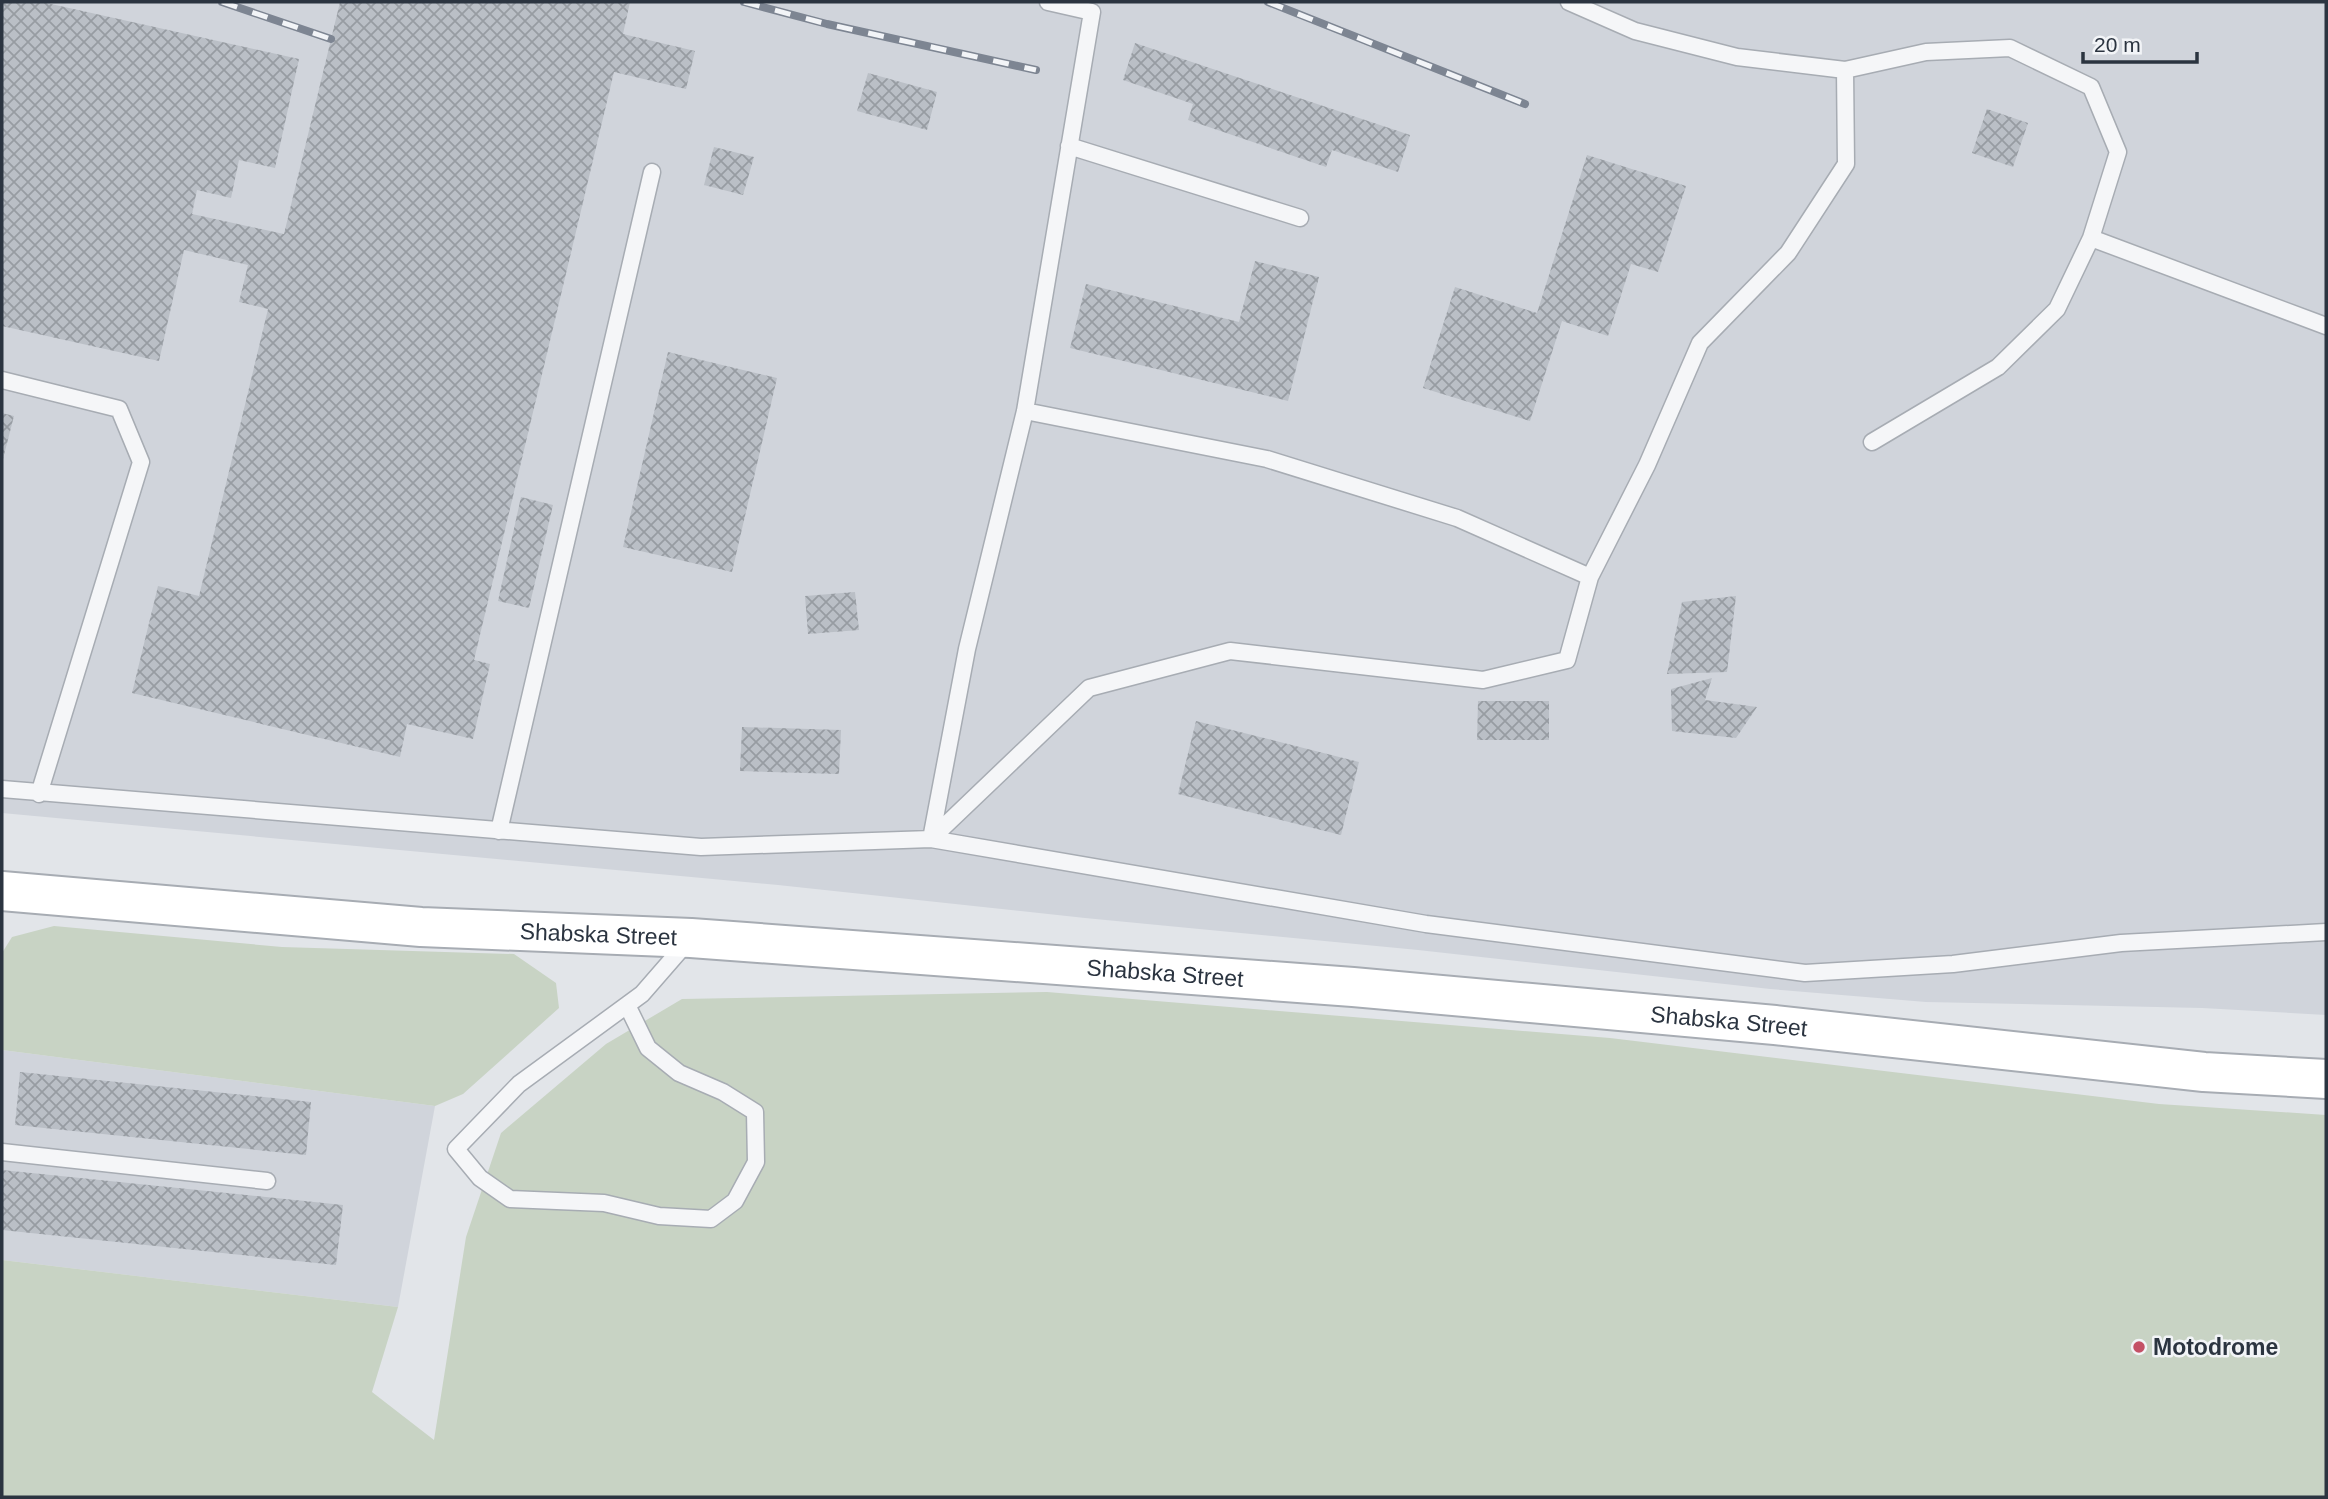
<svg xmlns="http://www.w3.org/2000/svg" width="2328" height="1499" font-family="Helvetica,sans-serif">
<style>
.built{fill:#d0d4db}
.grass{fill:#c8d3c4}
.building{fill:url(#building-cross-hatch)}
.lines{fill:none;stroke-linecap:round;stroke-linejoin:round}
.lane-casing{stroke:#a7acb3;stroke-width:19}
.secondary-casing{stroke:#a7acb3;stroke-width:42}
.lane{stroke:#f5f6f8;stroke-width:16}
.secondary{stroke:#fff;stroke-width:38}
.rail-casing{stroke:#7d8592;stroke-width:8}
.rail{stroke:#f2f4f7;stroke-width:5;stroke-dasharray:16;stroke-linecap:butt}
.poi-dot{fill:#c45166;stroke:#f2f4f7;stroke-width:2.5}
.labels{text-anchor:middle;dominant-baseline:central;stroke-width:5;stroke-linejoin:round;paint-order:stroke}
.street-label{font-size:23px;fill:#2b3440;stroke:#f2f4f7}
.poi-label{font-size:23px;font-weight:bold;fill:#2b3440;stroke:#f2f4f7;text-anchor:start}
</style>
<defs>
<pattern id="building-cross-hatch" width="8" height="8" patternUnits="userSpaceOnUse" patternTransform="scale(1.75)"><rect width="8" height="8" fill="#babfc6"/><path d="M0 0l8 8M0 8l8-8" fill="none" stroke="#979ca2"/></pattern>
</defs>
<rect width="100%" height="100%" fill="#e2e5e9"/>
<path class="built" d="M2,2H2326V1015L2202,1008L1926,1002L1770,989L1418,950L1085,918L778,885L2,813Z
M2,1050L435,1106L398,1307L2,1260Z"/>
<path class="grass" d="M54,926L282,947L514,954L556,983L559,1008L463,1094L435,1106L2,1050V953L12,937Z
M1047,992L1610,1038L2159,1104L2326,1115V1497H2V1260L398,1307L372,1392L434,1440L466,1237L501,1133L606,1044L682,999Z"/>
<path class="building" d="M2,2H42L299,59L275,168L239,160L231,198L197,190L192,214L284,234L340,2H630L623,34L695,51L686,89L614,72L474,660L490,664L473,739L407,724L400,757L132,693L158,586L199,596L268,309L239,302L248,265L184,250L159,361L2,326Z
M1135,43L1410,135L1398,172L1332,150L1326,167L1188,120L1193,104L1123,80Z
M868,73L937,92L927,130L857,111Z
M1987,109L2028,123L2013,167L1972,153Z
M714,147L754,157L743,195L704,185Z
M1587,155L1686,186L1658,272L1631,264L1608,336L1562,321L1530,421L1423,388L1455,287L1537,313Z
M1255,261L1319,277L1288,401L1070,348L1086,284L1239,322Z
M668,352L777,378L732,572L623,547Z
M2,413L14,416L3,459L2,458Z
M521,497L553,505L529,608L498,601Z
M855,592L859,630L808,634L805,596Z
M1736,596L1727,672L1667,674L1682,602Z
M1712,678L1705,700L1757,707L1736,738L1672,731L1671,689Z
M1478,701H1549V740H1477Z
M1196,721L1359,762L1341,835L1178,794Z
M742,727L841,730L839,774L740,771Z
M20,1072L311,1102L306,1155L15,1125Z
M2,1170L343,1205L336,1265L2,1230Z"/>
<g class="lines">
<defs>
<path id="lane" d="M1048,2L1092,12L1025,411L967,649L931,839L1426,924L1805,973L1953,964L2121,943L2326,932
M1569,2L1635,31L1737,57L1845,70L1926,52L2010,48L2091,87L2118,152L2091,238L2057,309L1998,367L1872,442
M1069,146L1300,218
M2091,238L2326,326
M2,380L119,409L141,462L39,794
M1025,411L1267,459L1457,518L1590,577
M2,789L701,847L931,839L1089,688L1230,651L1483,680L1567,660L1590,577L1647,465L1700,343L1788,253L1846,164L1845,70
M499,831L652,172
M627,1005L519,1084L456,1149L480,1178L510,1199L604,1203L659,1216L711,1219L735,1201L756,1162L755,1112L723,1092L679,1073L648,1048L627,1005L642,994L689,940
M2,1152L267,1181"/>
<g id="secondary">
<path id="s1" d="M2,891L421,927L691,938L1353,987L1775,1025L2204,1072L2326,1079"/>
</g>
</defs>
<use href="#lane" class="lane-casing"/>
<use href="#secondary" class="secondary-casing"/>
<use href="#lane" class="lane"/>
<use href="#secondary" class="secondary"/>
<defs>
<path id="rail" d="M222,2L331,39
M744,2L827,24L1036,70
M1268,2L1525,104"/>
</defs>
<use href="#rail" class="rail-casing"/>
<use href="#rail" class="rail"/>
</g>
<circle class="poi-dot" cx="2139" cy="1347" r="7"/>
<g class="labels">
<g class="street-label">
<text stroke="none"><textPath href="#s1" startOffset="598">Shabska Street</textPath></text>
<text stroke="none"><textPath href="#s1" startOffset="1166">Shabska Street</textPath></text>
<text stroke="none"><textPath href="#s1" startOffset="1732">Shabska Street</textPath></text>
</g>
<g class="poi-label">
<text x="2153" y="1347">Motodrome</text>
</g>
</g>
<rect width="2328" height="1499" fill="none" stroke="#2b3440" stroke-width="7"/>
<path d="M2083 52v10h114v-10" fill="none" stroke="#2b3440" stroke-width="3.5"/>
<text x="2094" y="52" font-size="21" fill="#2b3440" stroke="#f2f4f7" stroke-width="5" paint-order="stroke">20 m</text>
</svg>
